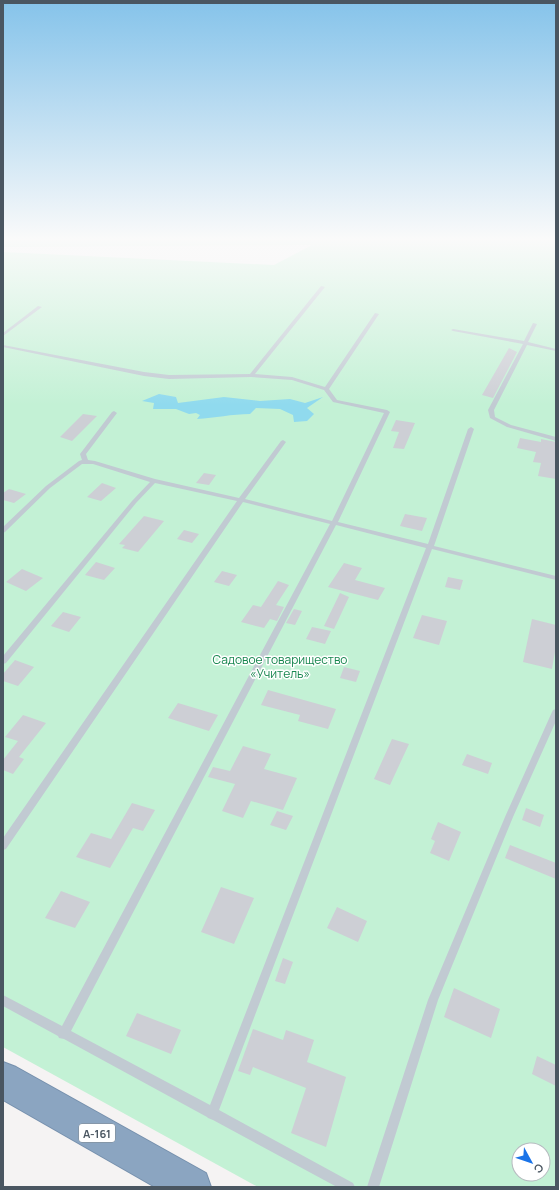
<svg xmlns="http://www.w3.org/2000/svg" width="559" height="1190" font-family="Manrope,sans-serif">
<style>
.green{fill:#c3f1d5;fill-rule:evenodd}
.water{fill:#90daee}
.building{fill:#cdcfd5}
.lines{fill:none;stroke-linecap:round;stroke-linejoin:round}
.highway-casing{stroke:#7690ad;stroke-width:2}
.lane{fill:#c1cad2;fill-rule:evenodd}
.highway{fill:#8ba5c1;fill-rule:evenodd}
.labels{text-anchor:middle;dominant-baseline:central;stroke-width:3;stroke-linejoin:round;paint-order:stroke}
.shield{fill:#fff;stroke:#808990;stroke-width:1}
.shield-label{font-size:11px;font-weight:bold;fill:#4a5661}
.park-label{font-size:12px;fill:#17864f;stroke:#fff}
</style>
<rect width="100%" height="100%" fill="#f5f3f3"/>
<path class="green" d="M3,238H556V1187H258L3,1047V252L274,265L312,245L3,247ZM519,1150H543V1174H519Z"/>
<path class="water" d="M159,394L176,397L178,403L224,397L260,401L290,399L305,403L323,397L307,408L314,414L307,421L294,422L293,415L280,409L256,408L250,414C232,414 215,418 197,419L200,415L196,413L189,414L176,409H153L154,403L142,401Z"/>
<path class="building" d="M509,348L517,352L493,398L482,395Z
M83,414L97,416L72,441L60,437Z
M396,420L415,423L404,449L393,448L399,432L391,431Z
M520,438L541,442V439L556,442V479L538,476L541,463L533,462L536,452L517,448Z
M204,473L216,475L209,485L196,483Z
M102,483L116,488L101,501L87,497Z
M9,489L26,494L14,503L3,500V493Z
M405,514L427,518L422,531L400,526Z
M144,516L164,521L138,552L122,548L125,545L119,544Z
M184,530L199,534L192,543L177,539Z
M96,562L115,568L104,580L85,575Z
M344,563L362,568L355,580L385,588L378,600L328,587Z
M22,569L43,578L26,591L6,582Z
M222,571L237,575L229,586L214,582Z
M448,577L463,580L460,590L445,587Z
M278,581L289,585L276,605L284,607L277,621L270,619L264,628L241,622L253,605L261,607Z
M340,593L349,597L334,629L324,626Z
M294,609L302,611L295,625L286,623Z
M63,612L81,617L69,632L51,626Z
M422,615L447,621L439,645L413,638Z
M532,619L556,625V646L552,669L523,662Z
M312,627L331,631L325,644L306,639Z
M15,660L34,667L18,686L3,681V674Z
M344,667L360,671L356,682L340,678Z
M268,690L336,709L328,729L298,721L300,715L261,705Z
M178,703L218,715L209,731L168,718Z
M23,715L46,723L19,757L24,759L13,774L3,770V760L18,741L5,737Z
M392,739L409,744L390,785L374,779Z
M243,746L271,754L264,769L297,778L283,810L251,801L243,818L222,811L235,784L208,777L213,767L230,771Z
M467,754L492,763L488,774L462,765Z
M132,803L155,810L143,831L133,828L110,868L76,857L91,833L111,839Z
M526,808L544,815L540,827L522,820Z
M277,811L293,816L286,830L270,825Z
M438,822L461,832L449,861L430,853L435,841L431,839Z
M510,845L556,863V879L505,858Z
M221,887L254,898L234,944L201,932Z
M61,891L90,902L75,928L45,918Z
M337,907L367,921L358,942L327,928Z
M283,958L293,962L285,984L275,981Z
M454,988L500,1009L491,1038L444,1017Z
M137,1013L181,1030L171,1054L126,1036Z
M253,1029L283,1040L286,1030L314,1040L307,1062L346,1077L326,1147L291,1133L306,1088L253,1067L250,1075L238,1071Z
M537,1056L556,1065V1086L532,1074Z"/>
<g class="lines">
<defs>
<path id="highway" d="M3,1062L16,1067L206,1173L211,1187H155L3,1100Z"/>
</defs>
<use href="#highway" class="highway-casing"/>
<path class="lane" d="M321,286L325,287L255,374L292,377L325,387L375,313L379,314L329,389L337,400L387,410L390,412L338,522L428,544L468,429L471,427L474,429L434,546L556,576V580L432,549L219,1110L353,1183L355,1187H337L213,1120L208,1118L207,1117L64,1039L59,1038L58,1036L3,1006V995L62,1026L330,524L243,502L6,849L3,850V838L237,501L155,483L136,503L6,663L3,664V656L132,501L150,482L93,464H82L50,488L5,532L3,533V527L46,486L79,461L82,460L80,454L112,412L114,411L117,413L86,454L88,460L95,461L155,479L239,498L281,441L283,440L286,442L245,499L332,521L384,413L333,402L324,390L292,380L251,377L169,379L144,376L3,347V345L144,372L169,375L250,374ZM336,525L426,548L210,1105L71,1031Z
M38,306L42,307L3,336V333Z
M533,323L537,324L528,342L556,349V351L527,345L494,410L495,417L511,425L556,437V441L507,427L490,418L488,410L523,344L453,331L451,330L453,329L524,341Z
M556,709V721L513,817L438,1000L379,1187H367L428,1000L505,817L552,712L553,710Z"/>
<use href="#highway" class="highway"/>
</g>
<linearGradient id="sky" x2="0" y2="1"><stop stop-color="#85c3ea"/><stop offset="0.59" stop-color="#fafafa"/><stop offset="1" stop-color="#fafafa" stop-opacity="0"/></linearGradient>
<rect width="559" height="405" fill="url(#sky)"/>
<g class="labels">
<rect class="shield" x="79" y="1124" width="36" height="18" rx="3"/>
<g class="shield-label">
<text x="97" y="1133">А-161</text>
</g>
<g class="park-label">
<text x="280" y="659">Садовое товарищество<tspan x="280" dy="14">«Учитель»</tspan></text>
</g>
</g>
<rect width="559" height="1190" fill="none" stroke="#4a5661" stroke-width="8"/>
<g transform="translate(531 1162) rotate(130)"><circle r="19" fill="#ffffff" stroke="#b7bbc0"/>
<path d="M0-3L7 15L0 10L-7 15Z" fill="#1a73e8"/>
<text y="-6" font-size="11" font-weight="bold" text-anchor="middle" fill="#4a5661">С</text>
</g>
</svg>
